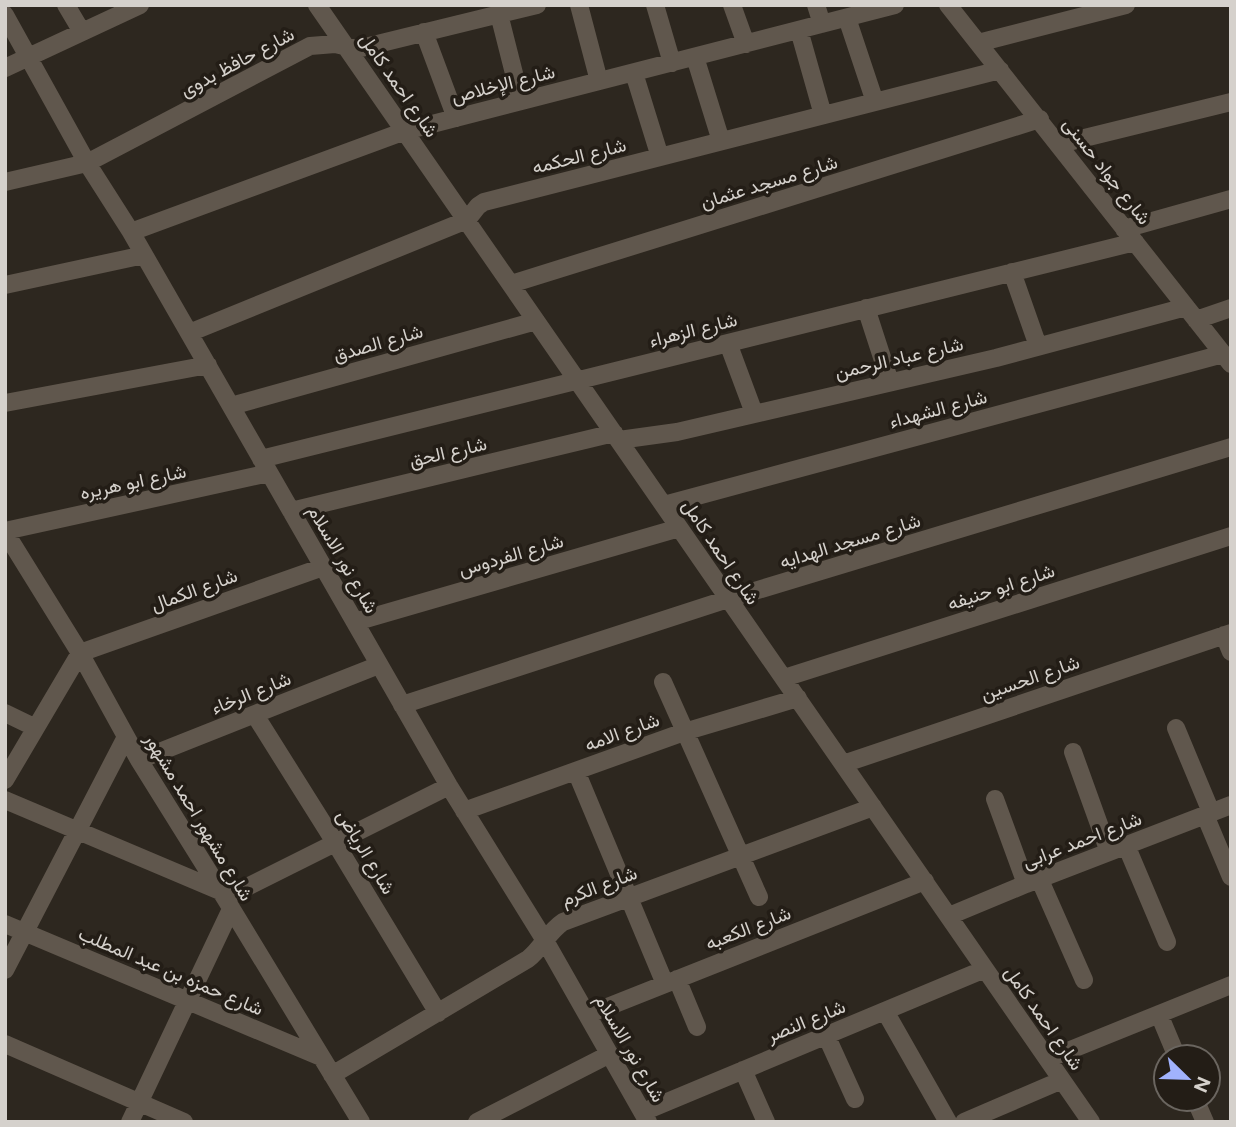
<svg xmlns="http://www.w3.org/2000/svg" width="1236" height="1127" font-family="Figtree,Vazirmatn,sans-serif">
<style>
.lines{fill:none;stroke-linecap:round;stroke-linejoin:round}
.minor{stroke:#60574d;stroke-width:18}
.labels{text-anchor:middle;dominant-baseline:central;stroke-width:7;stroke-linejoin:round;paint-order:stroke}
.street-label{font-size:19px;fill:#d5d1cc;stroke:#231d16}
</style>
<rect width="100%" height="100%" fill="#2d271f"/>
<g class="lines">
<path class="minor" d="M66,5L82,32
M317,5L1091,1122
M579,5L599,81
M655,5L672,63
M732,5L746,44
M816,5L822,24
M948,5L1231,364
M499,14L521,101
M5,15L87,163L131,232L449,786L544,939L648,1122
M847,18L875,102
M799,30L823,115
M424,32L456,118
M978,43L1126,5
M695,57L721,141
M5,68L140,5
M634,73L660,157
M1060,144L1231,102
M5,182L87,163L310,46L335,44L357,49L537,5
M1124,229L1231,199
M131,232L405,131L895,5
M1012,272L1038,346
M511,284L1040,119
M5,285L144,255
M866,308L890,382
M1196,320L1231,308
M189,333L467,220L478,206L484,202L1000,70
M728,343L754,413
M5,403L208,365
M231,406L536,321
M619,440L677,432L996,358L1186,307
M261,459L1135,242
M664,505L1223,354
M291,511L614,433
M5,531L269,473
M5,532L80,653L139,760L225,898L361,1122
M355,622L679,528
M1224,635L1231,652
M784,678L1231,536
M663,682L759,897
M402,705L728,599L1231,447
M5,713L34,727
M255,715L336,844L438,1013
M1176,728L1211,812
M1073,752L1109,852
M139,760L379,665
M843,764L1231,633
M576,771L665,984
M5,780L80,653L323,567
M995,799L1026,884
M5,800L220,891
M464,811L684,732L798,698
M1205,815L1231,877
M1126,845L1167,942
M1039,878L1084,980
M225,898L449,786
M949,916L1026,884L1231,805
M5,924L321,1057
M5,970L126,737
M677,979L697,1027
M885,1011L948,1122
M1159,1014L1177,1057
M587,1015L925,881
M826,1035L855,1099
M5,1044L184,1122
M1048,1059L1231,985
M743,1070L766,1122
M332,1075L528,959C542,948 548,932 563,922L873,807
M1195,1099L1205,1122
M643,1112L985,969
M130,1122L231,909
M477,1122L610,1054
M964,1122L1062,1080"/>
</g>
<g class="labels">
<g class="street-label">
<text transform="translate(237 62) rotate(-28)">شارع حافظ بدوى</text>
<text transform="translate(503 84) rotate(-14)">شارع الإخلاص</text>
<text transform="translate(399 85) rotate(55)">شارع احمد كامل</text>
<text transform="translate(579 156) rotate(-14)">شارع الحكمه</text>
<text transform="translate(1107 171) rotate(52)">شارع جواد حسنى</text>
<text transform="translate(769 182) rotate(-17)">شارع مسجد عثمان</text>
<text transform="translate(693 330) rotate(-14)">شارع الزهراء</text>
<text transform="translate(378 343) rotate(-16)">شارع الصدق</text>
<text transform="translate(899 358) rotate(-13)">شارع عباد الرحمن</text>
<text transform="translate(938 409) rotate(-15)">شارع الشهداء</text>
<text transform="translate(448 452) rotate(-13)">شارع الحق</text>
<text transform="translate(133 482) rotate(-12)">شارع ابو هريره</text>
<text transform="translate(850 541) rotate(-17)">شارع مسجد الهدايه</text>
<text transform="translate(721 552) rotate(56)">شارع احمد كامل</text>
<text transform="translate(511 555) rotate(-16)">شارع الفردوس</text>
<text transform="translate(343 559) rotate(60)">شارع نور الاسلام</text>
<text transform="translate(1001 587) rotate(-18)">شارع ابو حنيفه</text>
<text transform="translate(194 590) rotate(-20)">شارع الكمال</text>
<text transform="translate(1030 678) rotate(-19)">شارع الحسين</text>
<text transform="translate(251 693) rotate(-22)">شارع الرخاء</text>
<text transform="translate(622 732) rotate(-20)">شارع الامه</text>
<text transform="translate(199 817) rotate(59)">شارع مشهور احمد مشهور</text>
<text transform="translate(1082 840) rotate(-21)">شارع احمد عرابى</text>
<text transform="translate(366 852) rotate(59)">شارع الرياض</text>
<text transform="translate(599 886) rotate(-21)">شارع الكرم</text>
<text transform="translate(748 928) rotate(-21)">شارع الكعبه</text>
<text transform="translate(171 971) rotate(23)">شارع حمزه بن عبد المطلب</text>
<text transform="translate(1044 1018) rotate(55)">شارع احمد كامل</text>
<text transform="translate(806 1021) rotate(-22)">شارع النصر</text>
<text transform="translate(630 1048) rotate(60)">شارع نور الاسلام</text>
</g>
</g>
<rect width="1236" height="1127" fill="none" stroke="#d5d1cc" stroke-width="14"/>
<g transform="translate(1187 1078) rotate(113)"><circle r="33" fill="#231d16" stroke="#6a655f" stroke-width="2"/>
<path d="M0-5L12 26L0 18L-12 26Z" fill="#a1b2fd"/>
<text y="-10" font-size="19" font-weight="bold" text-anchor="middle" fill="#d5d1cc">N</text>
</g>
</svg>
